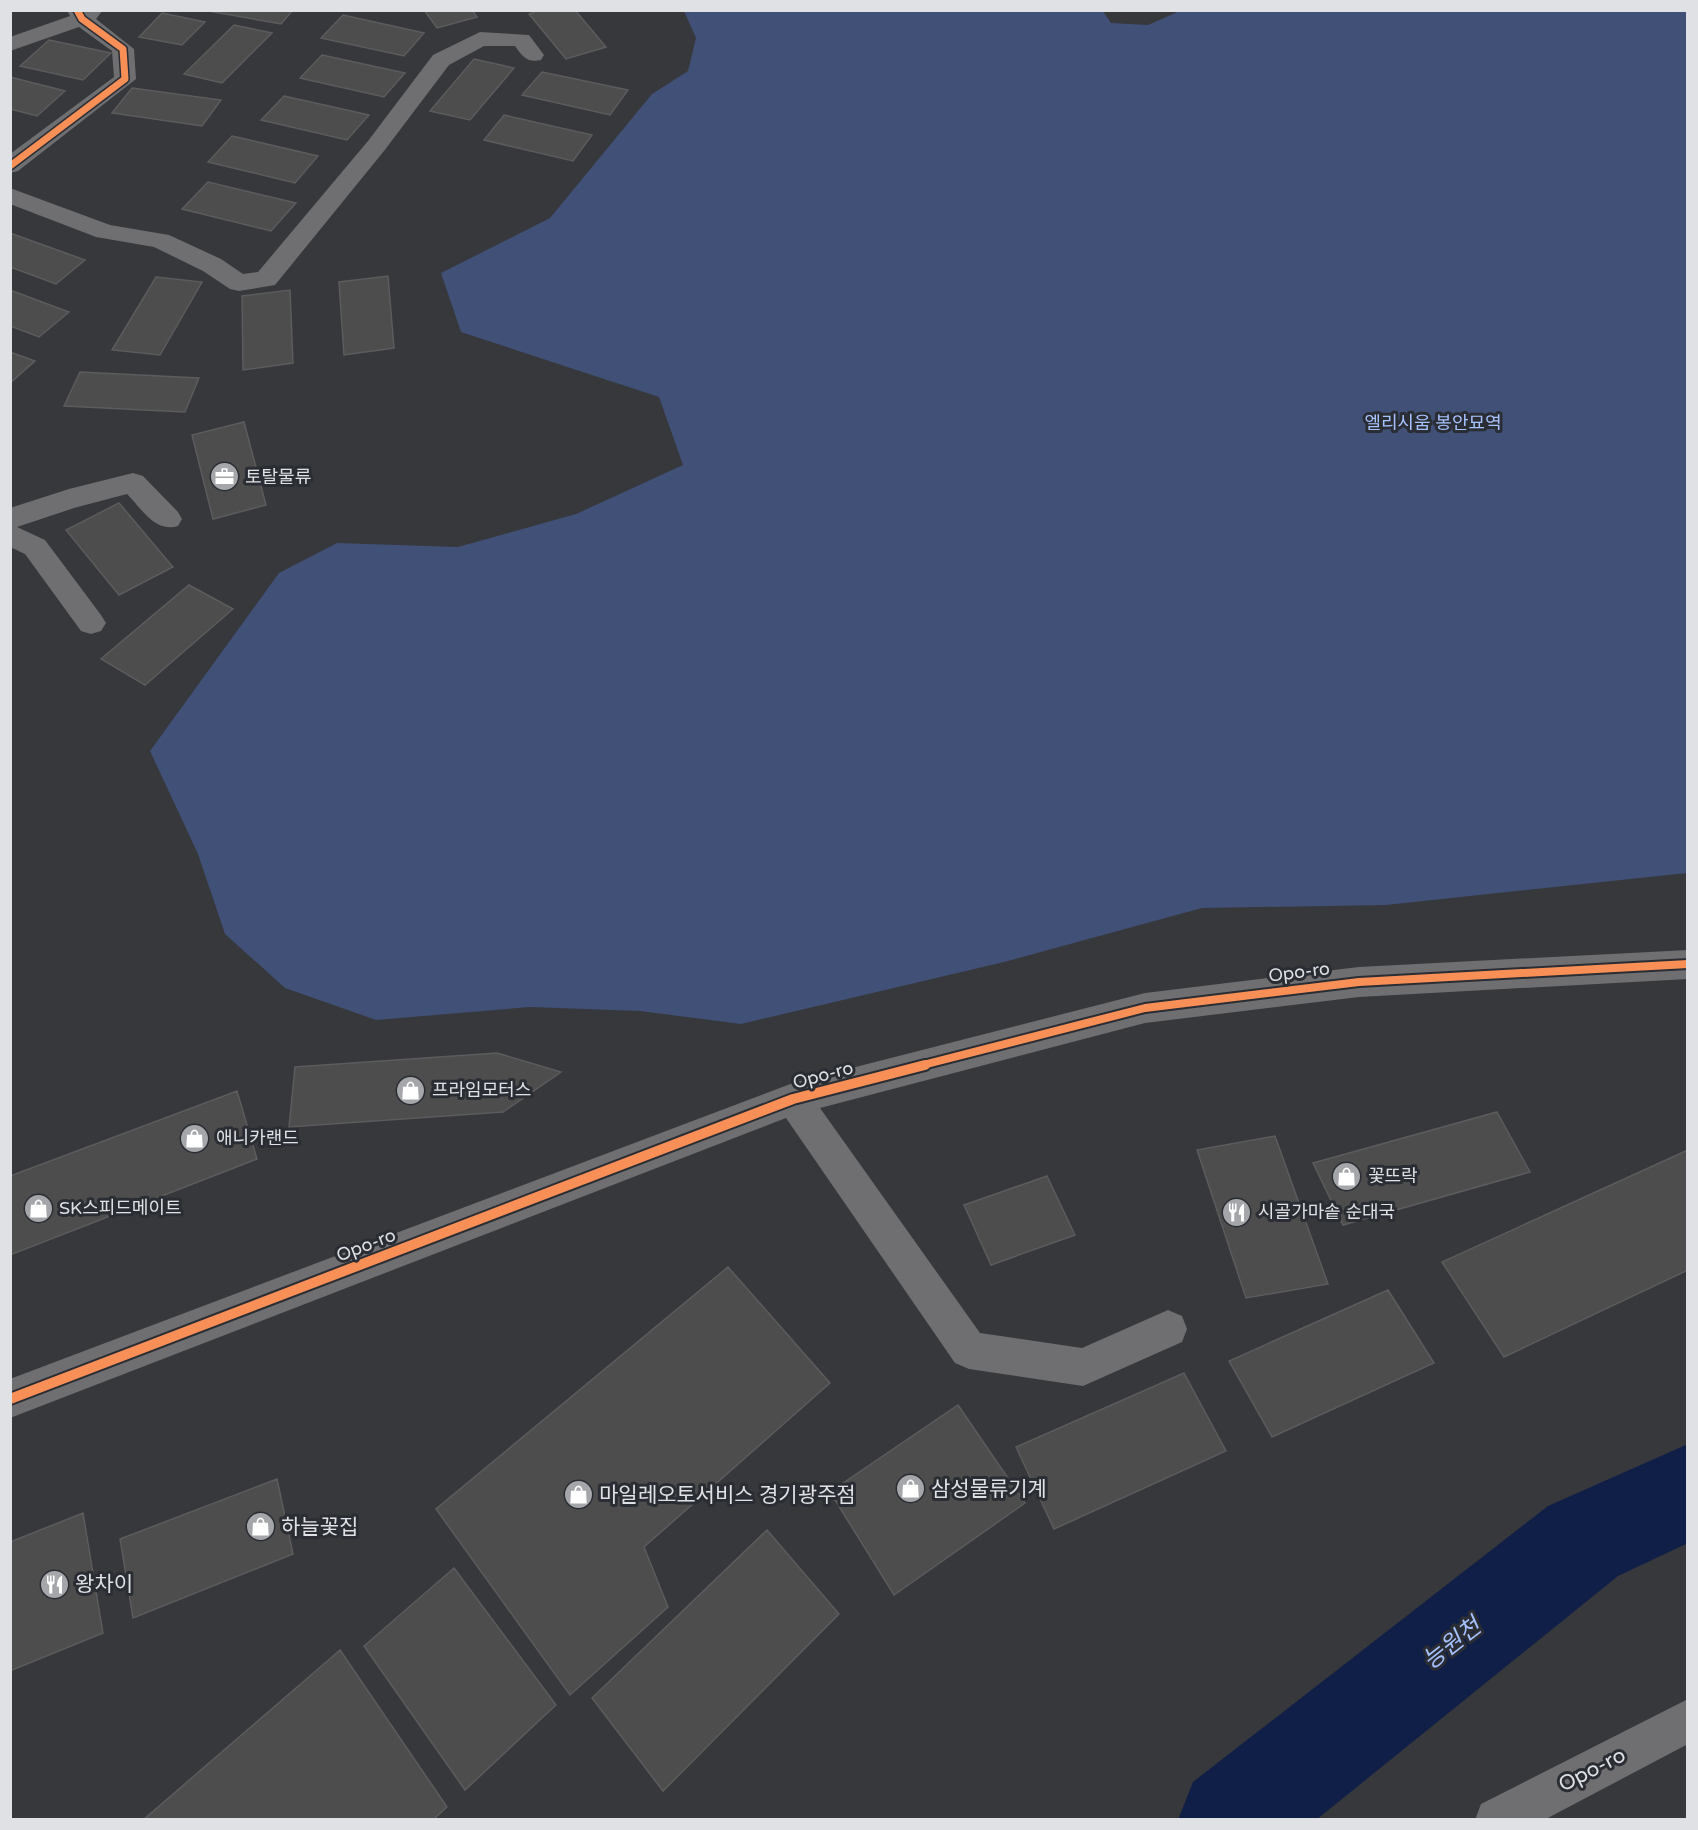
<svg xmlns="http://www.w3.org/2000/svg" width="1698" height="1830" font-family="'Varela Round','Noto Sans KR',sans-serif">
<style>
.green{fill:#405076}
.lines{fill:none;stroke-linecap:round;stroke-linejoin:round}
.river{fill:#101f47;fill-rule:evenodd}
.building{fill:#4d4d4d;stroke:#5c5b5d;stroke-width:1.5}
.minor{fill:#6f6f71;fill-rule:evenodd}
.cycleway-far2-casing{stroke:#2a2d33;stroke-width:10}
.cycleway-far1-casing{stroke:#2a2d33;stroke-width:12}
.cycleway-casing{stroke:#2a2d33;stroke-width:14}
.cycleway-far2{stroke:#f78f57;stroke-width:7}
.cycleway-far1{stroke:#f78f57;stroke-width:8}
.cycleway{stroke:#f78f57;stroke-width:10}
.labels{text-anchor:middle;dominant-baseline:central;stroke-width:6;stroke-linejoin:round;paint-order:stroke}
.park-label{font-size:18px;fill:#a6c2ff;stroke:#2a2d33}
.poi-label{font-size:18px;fill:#dfe1e5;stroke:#2a2d33;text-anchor:start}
.street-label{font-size:18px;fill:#dfe1e5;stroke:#2a2d33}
.near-poi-label{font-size:21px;fill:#dfe1e5;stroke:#2a2d33;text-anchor:start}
.near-street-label{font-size:21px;fill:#dfe1e5;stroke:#2a2d33}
.near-water-label{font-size:24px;font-style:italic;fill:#a5c1fe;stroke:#2a2d33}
</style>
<rect width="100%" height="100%" fill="#36383b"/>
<path class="green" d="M1102,10L1111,23L1148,25L1182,10L1687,11V873L1386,905L1202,908L1004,962L741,1024L640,1011L530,1007L376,1020L285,988L225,934L198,854L150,751L279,573L337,543L458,547L576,514L683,465L659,397L461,332L441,273L550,218L652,94L688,71L696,38L684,11Z"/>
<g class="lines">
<path class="river" d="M1688,1444V1543L1618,1576L1316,1820H1178L1193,1782L1548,1506Z"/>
</g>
<path class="building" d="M203,10H293L281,24Z
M424,10H472L477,17L437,28Z
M540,10H575L606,47L566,59L529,14Z
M162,13L205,22L182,45L139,37Z
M343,15L424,33L404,56L321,38Z
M234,25L272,33L222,83L184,74Z
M49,40L111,53L83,80L20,66Z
M322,55L405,73L384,97L300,78Z
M474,59L514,68L470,120L430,111Z
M542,72L628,90L610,115L522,95Z
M10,77L65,91L37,116L10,109Z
M132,88L221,100L202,126L112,113Z
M284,96L369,115L347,140L261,120Z
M504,115L592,135L573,161L484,140Z
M232,136L318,156L295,183L208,162Z
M208,182L296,203L271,231L182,209Z
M10,233L85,260L56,284L10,267Z
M388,276L394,348L344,355L339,282Z
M156,277L202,282L160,355L112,350Z
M10,290L69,312L39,337L10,326Z
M290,290L293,363L243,370L242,296Z
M10,352L35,361L10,383Z
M80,372L199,378L185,412L64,406Z
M244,422L266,505L213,519L192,435Z
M119,503L173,567L119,595L66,530Z
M189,585L233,609L145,685L101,659Z
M497,1053L561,1072L503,1112L289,1127L295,1067Z
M237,1091L257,1159L10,1255V1176Z
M1497,1112L1530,1172L1343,1225L1313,1163Z
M1275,1136L1328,1284L1246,1298L1197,1150Z
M1688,1150V1270L1504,1357L1442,1262Z
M1047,1176L1075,1235L991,1265L964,1205Z
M728,1267L830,1383L644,1547L668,1607L570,1695L436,1509Z
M1388,1290L1434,1363L1272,1437L1229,1361Z
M1184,1373L1226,1451L1054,1529L1016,1447Z
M958,1405L1025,1503L894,1595L830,1492Z
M277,1479L293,1554L133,1618L120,1539Z
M83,1513L103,1633L10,1671V1542Z
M767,1530L839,1614L663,1791L592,1698Z
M454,1568L556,1705L465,1790L364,1646Z
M340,1650L447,1807L433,1820H143Z"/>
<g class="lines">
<path class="minor" d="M67,10H103L96,19L134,49L136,79L18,171L10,173V154L114,77L112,51L79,27L10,51V37L70,16Z
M480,32L529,35L544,55L541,60C527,63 523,57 515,46H484L449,65L384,151L275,285L239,291L230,289L203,271L154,247L96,237L10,204V188L110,225L169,235L221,259L243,274L258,272L368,141L433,55Z
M133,473L143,476L178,512L182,519L178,526C155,533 142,509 127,494L74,508L17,527L45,540L101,615L106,623L101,631L91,634L81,631L25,554L10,547V508L69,489Z
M1688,950V979L1359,997L1145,1023L820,1108L980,1333L1082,1348L1168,1310L1182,1316L1187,1329L1182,1342L1083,1386L969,1369L955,1363L786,1118L10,1418V1379L793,1083L1145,993L1359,967Z
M1688,1699V1744L1544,1820H1475L1481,1804Z"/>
<defs>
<path id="cycleway-far2" d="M10,166L125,79L123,49L82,19L77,10"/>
<path id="cycleway-far1" d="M919,1066L1145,1008L1359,982L1688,964"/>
<path id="cycleway" d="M10,1399L793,1099L925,1065"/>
</defs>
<use href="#cycleway-far2" class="cycleway-far2-casing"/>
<use href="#cycleway-far1" class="cycleway-far1-casing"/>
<use href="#cycleway" class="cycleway-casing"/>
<use href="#cycleway-far2" class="cycleway-far2"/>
<use href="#cycleway-far1" class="cycleway-far1"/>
<use href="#cycleway" class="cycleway"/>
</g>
<defs>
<symbol id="office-disc" viewBox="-11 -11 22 22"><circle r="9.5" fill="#a4a6aa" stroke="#2a2d33"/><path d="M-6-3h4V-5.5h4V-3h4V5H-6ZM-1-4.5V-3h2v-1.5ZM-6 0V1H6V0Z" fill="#fff"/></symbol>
<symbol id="shop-disc" viewBox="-11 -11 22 22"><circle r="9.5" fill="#a4a6aa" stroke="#2a2d33"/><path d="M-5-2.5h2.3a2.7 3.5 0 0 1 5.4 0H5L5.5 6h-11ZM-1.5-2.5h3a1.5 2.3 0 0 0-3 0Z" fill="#fff"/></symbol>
<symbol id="restaurant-disc" viewBox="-11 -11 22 22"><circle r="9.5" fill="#a4a6aa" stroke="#2a2d33"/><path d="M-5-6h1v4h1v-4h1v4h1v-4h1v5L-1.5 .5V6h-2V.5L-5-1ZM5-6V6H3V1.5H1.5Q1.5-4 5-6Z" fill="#fff"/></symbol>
</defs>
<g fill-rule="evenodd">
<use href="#office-disc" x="208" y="460" width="33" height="33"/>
<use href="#shop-disc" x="394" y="1074" width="33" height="33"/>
<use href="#shop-disc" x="178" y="1122" width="33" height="33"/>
<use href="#shop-disc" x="1330" y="1160" width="33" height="33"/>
<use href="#shop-disc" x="22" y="1192" width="33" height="33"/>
<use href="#restaurant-disc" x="1220" y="1196" width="33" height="33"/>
<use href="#shop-disc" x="894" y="1472" width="33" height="33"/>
<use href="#shop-disc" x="562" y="1478" width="33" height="33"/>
<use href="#shop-disc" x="244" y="1510" width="33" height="33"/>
<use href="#restaurant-disc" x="38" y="1568" width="33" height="33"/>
</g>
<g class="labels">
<g class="park-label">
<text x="1433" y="423">엘리시움 봉안묘역</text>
</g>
<g class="poi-label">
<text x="245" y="477">토탈물류</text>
<text x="432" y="1090">프라임모터스</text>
<text x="216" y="1138">애니카랜드</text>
<text x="1368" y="1176">꽃뜨락</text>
<text x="59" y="1208">SK스피드메이트</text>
<text x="1258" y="1212">시골가마솥 순대국</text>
</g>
<g class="street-label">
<text transform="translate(1299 972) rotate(-7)">Opo-ro</text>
<text transform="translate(823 1075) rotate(-15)">Opo-ro</text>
<text transform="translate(366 1245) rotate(-21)">Opo-ro</text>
</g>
<g class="near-poi-label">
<text x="931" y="1489">삼성물류기계</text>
<text x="599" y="1495">마일레오토서비스 경기광주점</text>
<text x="281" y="1527">하늘꽃집</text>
<text x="75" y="1584">왕차이</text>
</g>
<g class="near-street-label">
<text transform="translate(1592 1770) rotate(-27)">Opo-ro</text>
</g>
<g class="near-water-label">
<text transform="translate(1452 1644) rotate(-38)">능원천</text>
</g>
</g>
<rect width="1698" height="1830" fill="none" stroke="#dfe1e5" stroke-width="24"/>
</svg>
